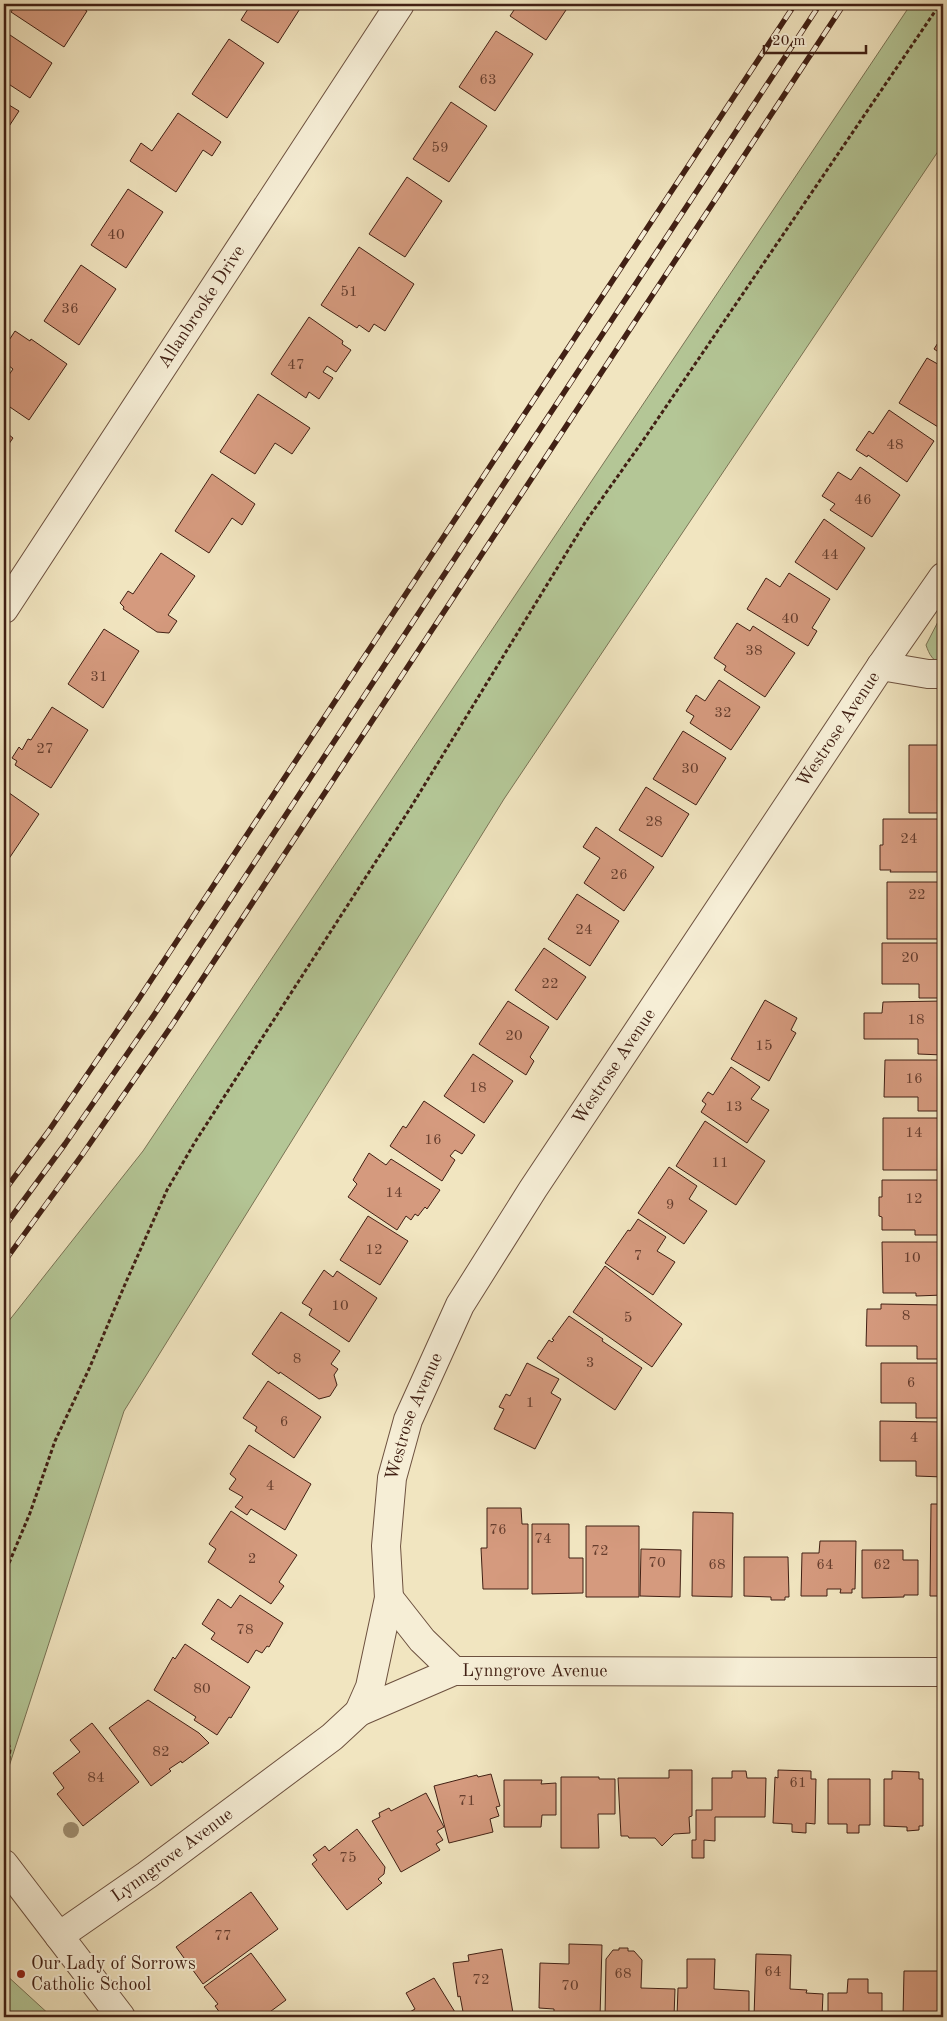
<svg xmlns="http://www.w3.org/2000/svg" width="947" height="2021" font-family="'Old Standard TT',serif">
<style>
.green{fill:#b4c696;stroke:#7a7355}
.building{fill:#d59a7e;stroke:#412014}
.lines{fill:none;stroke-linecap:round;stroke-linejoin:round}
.minor-casing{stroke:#6d513f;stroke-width:30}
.path{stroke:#412014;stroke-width:3;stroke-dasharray:4 2.5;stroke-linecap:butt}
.minor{stroke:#f6eed6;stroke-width:28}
.rail-casing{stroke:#412014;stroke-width:5.5}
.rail{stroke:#f6eed6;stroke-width:4;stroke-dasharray:11;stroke-linecap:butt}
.tree{fill:#a09073}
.poi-dot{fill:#8f2418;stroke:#f6eed6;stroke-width:2}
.labels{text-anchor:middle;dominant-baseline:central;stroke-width:4;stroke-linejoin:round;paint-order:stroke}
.number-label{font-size:15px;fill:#663e2e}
.street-label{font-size:18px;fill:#412014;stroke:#f6eed6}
.poi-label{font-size:18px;fill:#412014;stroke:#f6eed6;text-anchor:start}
</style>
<rect width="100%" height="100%" fill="#f1e5c0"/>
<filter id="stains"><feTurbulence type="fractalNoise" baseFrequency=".004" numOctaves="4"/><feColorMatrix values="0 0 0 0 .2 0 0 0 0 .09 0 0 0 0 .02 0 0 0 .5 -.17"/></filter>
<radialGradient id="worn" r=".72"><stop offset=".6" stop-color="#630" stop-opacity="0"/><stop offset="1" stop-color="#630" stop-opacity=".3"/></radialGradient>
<path class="green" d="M911,4H943V144L504,799L124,1411L4,1782V1327L143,1151Z
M943,612V664C933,662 929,654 926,645Z
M4,1973L52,2017H4Z"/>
<path class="building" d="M16,4H76L87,11L64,47L11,12Z
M251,4H303L278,43L241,20Z
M518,4H570L546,40L510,16Z
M4,31L52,63L30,98L4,81Z
M496,31L533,54L495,111L459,87Z
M229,39L264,63L227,118L192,94Z
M4,102L19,111L4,134Z
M451,102L487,126L449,182L413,159Z
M178,113L221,142L212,156L203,150L176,192L130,161L141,143L152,151Z
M407,177L442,201L405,257L369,234Z
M128,189L163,212L126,268L91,245Z
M359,247L414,284L385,331L374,324L369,332L359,325L357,328L321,305Z
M81,265L116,289L79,345L44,321Z
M309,317L343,341L342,344L351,350L336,372L327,366L323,372L333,378L319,399L309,392L306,398L271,374Z
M15,331L30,341L31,339L67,364L29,420L4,403V382L13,369L4,362V348Z
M943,335V355L934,349Z
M927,358L943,367V430L899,403Z
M258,394L310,428L292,454L275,443L255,474L220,452Z
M889,410L934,441L907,482L868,455L867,457L856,450L869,431L873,434Z
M4,431L13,438L4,451Z
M860,467L900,495L872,537L830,510L835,504L822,496L838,472L851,480Z
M212,474L255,504L242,525L232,518L209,553L175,531Z
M824,519L865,548L837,590L795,562Z
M161,553L195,576L168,615L177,621L169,633L157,632L123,609L124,607L120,603L128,591L133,594Z
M789,573L830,599L812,628L817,631L808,646L747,609L766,578L780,587Z
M737,623L750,631L753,626L795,653L765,697L724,670L726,666L714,658Z
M104,629L139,651L103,708L68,684Z
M719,680L760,707L731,750L690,723L694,716L686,711L696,695L705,701Z
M52,707L88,730L51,788L15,765L17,761L12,758L19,747L22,750L28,739L31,740Z
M683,731L726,758L696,805L653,779Z
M909,745H943V813H909Z
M646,787L689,814L662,857L619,830Z
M5,790L39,814L4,866V791Z
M883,819H943V872H890L891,870H880V845H883Z
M596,827L654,867L624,911L584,883L600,858L583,847Z
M887,882H943V939H887Z
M577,894L619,921L590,966L548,939Z
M882,943H943V998H919V984H882Z
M544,948L586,977L557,1020L515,990Z
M765,1000L797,1018L791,1030L796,1033L769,1081L731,1059Z
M508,1001L549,1027L530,1057L534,1061L526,1075L479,1044Z
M943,1001V1055L918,1054V1039H864V1013H882L883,1002Z
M473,1054L513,1081L484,1123L444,1096Z
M885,1060H943V1111H918V1097H884Z
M731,1067L760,1087L751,1099L769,1110L747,1143L701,1112L706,1104L702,1101L708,1092L713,1095Z
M424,1101L475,1135L462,1154L455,1150L450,1156L455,1160L442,1181L390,1146L403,1126L406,1128Z
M883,1118H943V1170H883Z
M705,1121L765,1161L736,1205L676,1166Z
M369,1153L386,1165L391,1159L440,1190L427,1209L425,1207L418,1216L415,1214L411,1220L406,1216L397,1230L348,1197L357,1184L353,1180Z
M669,1167L697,1186L689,1199L707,1211L684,1244L638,1213Z
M882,1180H943V1235H915V1230H882V1217L879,1216V1197H882Z
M368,1216L408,1241L380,1285L340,1260Z
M638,1219L666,1237L657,1251L675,1262L653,1295L605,1263L628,1230L630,1231Z
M882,1242H943V1295L916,1296V1293H883Z
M605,1266L682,1324L652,1367L573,1312Z
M324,1270L333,1277L337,1271L377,1298L349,1342L309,1315L312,1309L302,1303Z
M881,1304L943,1305V1359H917V1346H866L867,1309H881Z
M281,1312L340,1351L331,1364L338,1369L334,1375L337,1385L330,1396L319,1399L280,1372L279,1374L252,1354Z
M569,1316L603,1339L602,1341L642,1368L615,1410L537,1358L549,1340L552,1342L554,1340L552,1339Z
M527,1363L559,1379L551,1393L561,1399L535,1449L494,1429L504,1409L499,1407L506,1394L510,1396Z
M881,1363H943V1418H916V1403H881Z
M268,1381L321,1417L294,1458L255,1431L257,1427L243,1418Z
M880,1421L943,1422V1477L916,1476V1461H880Z
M249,1445L311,1484L285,1530L251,1509L247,1515L235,1507L243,1497L229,1489L236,1479L230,1474Z
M931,1504H943V1596H930Z
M487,1508H521L522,1524H528V1589H483L481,1548H487Z
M231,1511L297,1555L279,1582L284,1586L271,1604L208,1562L216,1549L209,1544Z
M693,1512L733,1513L732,1597L692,1596Z
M532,1524H569V1558H583V1593L532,1594Z
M586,1526H639V1597H586Z
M820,1541H856L855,1589H852V1593H840L841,1589H827V1596H801L802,1553H819Z
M641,1549L681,1550L680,1597L640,1596Z
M862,1550H903V1560H918V1595H904V1597L862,1598Z
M744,1557H788L789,1597H785V1600H771V1597L744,1596Z
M240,1595L283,1623L269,1647L267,1646L262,1653L256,1650L248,1663L211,1639L215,1633L202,1624L218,1599L231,1608Z
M185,1644L250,1687L231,1718L229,1717L217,1735L194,1720L196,1717L154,1690L173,1657L175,1659Z
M148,1700L199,1733L209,1743L182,1763L181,1761L169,1769L171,1771L151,1786L109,1728Z
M92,1723L139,1782L83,1826L57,1794L64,1788L53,1773L80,1752L70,1740Z
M669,1770H692V1816L689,1817L690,1833L674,1834L662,1846L655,1838H629L628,1836H621L618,1778H669Z
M778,1770L811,1771V1779H816L815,1824L806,1823V1833L792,1832V1824L773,1823L775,1777L778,1778Z
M732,1771H746L747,1778H766L765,1817H715V1841L704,1840V1858H692V1840H696V1810H712V1778H732Z
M892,1771L919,1772V1779H923V1826H919V1830L907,1831V1827L884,1826V1779H892Z
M491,1774L500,1806L496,1807L499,1816L490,1819L493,1832L449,1843L434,1786L477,1775L478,1777Z
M561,1777H599V1779H615V1814H598L599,1848H561Z
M940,1778H943V1816H939Z
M828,1779H870V1825H859V1833H847V1824H828Z
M504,1780H542L541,1784L556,1783V1815H542L541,1827H504Z
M426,1793L444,1827L437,1831L443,1840L436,1844L440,1850L401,1872L372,1821L380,1817L379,1813L389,1808L391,1811Z
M357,1829L385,1867L384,1874L378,1879L382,1883L347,1910L312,1864L317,1860L313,1855L325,1846L329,1851Z
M251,1892L278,1929L203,1984L176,1947Z
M569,1944L602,1945L600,2017H567L554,2015V2009L539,2008L540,1963L569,1964Z
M619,1948H628V1951H634L642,1960L641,1988L675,1989L674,2017H605L606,1959L613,1950H619Z
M502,1949L513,2013L487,2017H464L460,1996L458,1997L453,1963L469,1961L468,1955Z
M251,1953L286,2000L263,2017H223L215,2006L218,2004L204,1987Z
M756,1954L791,1955L790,1989L807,1990L806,1993L823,1994L822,2017H754Z
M687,1959H715L714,1989L749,1991V2017H677L678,1988H687Z
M904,1971H943V2017H903Z
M434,1978L458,2017H401L415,2009L406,1993Z
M848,1979H868V1993H882V2017H828V1993H847Z"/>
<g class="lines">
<defs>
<g id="minor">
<path id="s1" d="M4,609L400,4"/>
<path d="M881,666L928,674H943"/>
<path d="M389,1598L422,1640L454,1671"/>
<path id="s2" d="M359,1712L370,1687L389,1598L386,1546L392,1478L408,1420L460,1305L533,1189L881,666L943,577"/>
<path d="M4,1864L121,2017"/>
<path id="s3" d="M59,1936L147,1875L332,1737L359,1712L454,1671L943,1672"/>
</g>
</defs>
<use href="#minor" class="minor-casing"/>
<path class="path" d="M4,1575L30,1513L55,1441L89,1369L126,1282L167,1190L195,1142L411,807L586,521L642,442L940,4
M4,1731L10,1749L4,1801"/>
<use href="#minor" class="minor"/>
<defs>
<path id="rail" d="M4,1191L48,1132L136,1003L795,4
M4,1227L65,1144L154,1015L820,4
M4,1262L82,1155L172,1025L844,4"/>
</defs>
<use href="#rail" class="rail-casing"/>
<use href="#rail" class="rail"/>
</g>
<circle class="tree" cx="71" cy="1830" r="8"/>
<circle class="poi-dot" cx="21" cy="1974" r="5"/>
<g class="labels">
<g class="number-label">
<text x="488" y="80">63</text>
<text x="440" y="148">59</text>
<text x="116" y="235">40</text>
<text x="349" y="292">51</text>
<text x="70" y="309">36</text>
<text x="296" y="365">47</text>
<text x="895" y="445">48</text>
<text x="863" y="500">46</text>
<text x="830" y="555">44</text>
<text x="790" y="619">40</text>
<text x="754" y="651">38</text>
<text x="99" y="677">31</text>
<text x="723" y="713">32</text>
<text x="45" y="749">27</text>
<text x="690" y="769">30</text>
<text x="654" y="822">28</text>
<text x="909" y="839">24</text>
<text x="619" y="875">26</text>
<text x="917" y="895">22</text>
<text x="584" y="930">24</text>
<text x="910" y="958">20</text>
<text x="550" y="984">22</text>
<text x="916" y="1020">18</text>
<text x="514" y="1036">20</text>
<text x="764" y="1046">15</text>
<text x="914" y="1079">16</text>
<text x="478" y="1088">18</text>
<text x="734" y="1107">13</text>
<text x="914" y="1133">14</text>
<text x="433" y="1140">16</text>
<text x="720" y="1163">11</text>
<text x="394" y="1193">14</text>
<text x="914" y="1199">12</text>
<text x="670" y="1205">9</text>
<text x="374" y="1250">12</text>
<text x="638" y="1256">7</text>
<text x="912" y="1258">10</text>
<text x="340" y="1306">10</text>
<text x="906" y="1316">8</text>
<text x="628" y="1318">5</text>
<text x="297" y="1359">8</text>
<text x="590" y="1363">3</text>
<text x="911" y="1383">6</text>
<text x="530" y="1403">1</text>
<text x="284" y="1422">6</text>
<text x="914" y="1438">4</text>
<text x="270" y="1486">4</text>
<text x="498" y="1530">76</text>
<text x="543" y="1539">74</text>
<text x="600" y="1551">72</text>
<text x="252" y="1559">2</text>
<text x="657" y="1563">70</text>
<text x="717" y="1565">68</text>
<text x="825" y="1565">64</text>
<text x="882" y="1565">62</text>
<text x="245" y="1630">78</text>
<text x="202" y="1689">80</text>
<text x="161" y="1752">82</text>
<text x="96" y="1778">84</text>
<text x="798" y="1783">61</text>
<text x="467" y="1801">71</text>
<text x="348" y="1858">75</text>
<text x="223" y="1936">77</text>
<text x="773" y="1972">64</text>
<text x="623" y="1974">68</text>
<text x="481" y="1980">72</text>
<text x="570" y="1986">70</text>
</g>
<g class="street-label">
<text stroke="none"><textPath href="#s1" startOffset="361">Allanbrooke Drive</textPath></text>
<text stroke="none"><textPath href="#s2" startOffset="1114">Westrose Avenue</textPath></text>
<text stroke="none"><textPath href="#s2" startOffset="709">Westrose Avenue</textPath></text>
<text stroke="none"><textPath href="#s2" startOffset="304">Westrose Avenue</textPath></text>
<text stroke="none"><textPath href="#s3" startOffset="559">Lynngrove Avenue</textPath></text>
<text stroke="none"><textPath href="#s3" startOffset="139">Lynngrove Avenue</textPath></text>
</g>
<g class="poi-label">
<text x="31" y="1964">Our Lady of Sorrows<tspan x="31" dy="21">Catholic School</tspan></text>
</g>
</g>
<rect width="947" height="2021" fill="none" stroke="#f1e5c0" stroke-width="20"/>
<rect x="5" y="5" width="937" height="2011" fill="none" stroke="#412014" stroke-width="2.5"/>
<rect x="10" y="10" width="927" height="2001" fill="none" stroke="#412014"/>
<path d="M764 45v8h102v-8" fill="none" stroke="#412014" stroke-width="2.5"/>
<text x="772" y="45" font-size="15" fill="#412014" stroke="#f6eed6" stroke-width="4" paint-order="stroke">20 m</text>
<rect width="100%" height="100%" filter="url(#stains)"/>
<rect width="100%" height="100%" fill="url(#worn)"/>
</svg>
